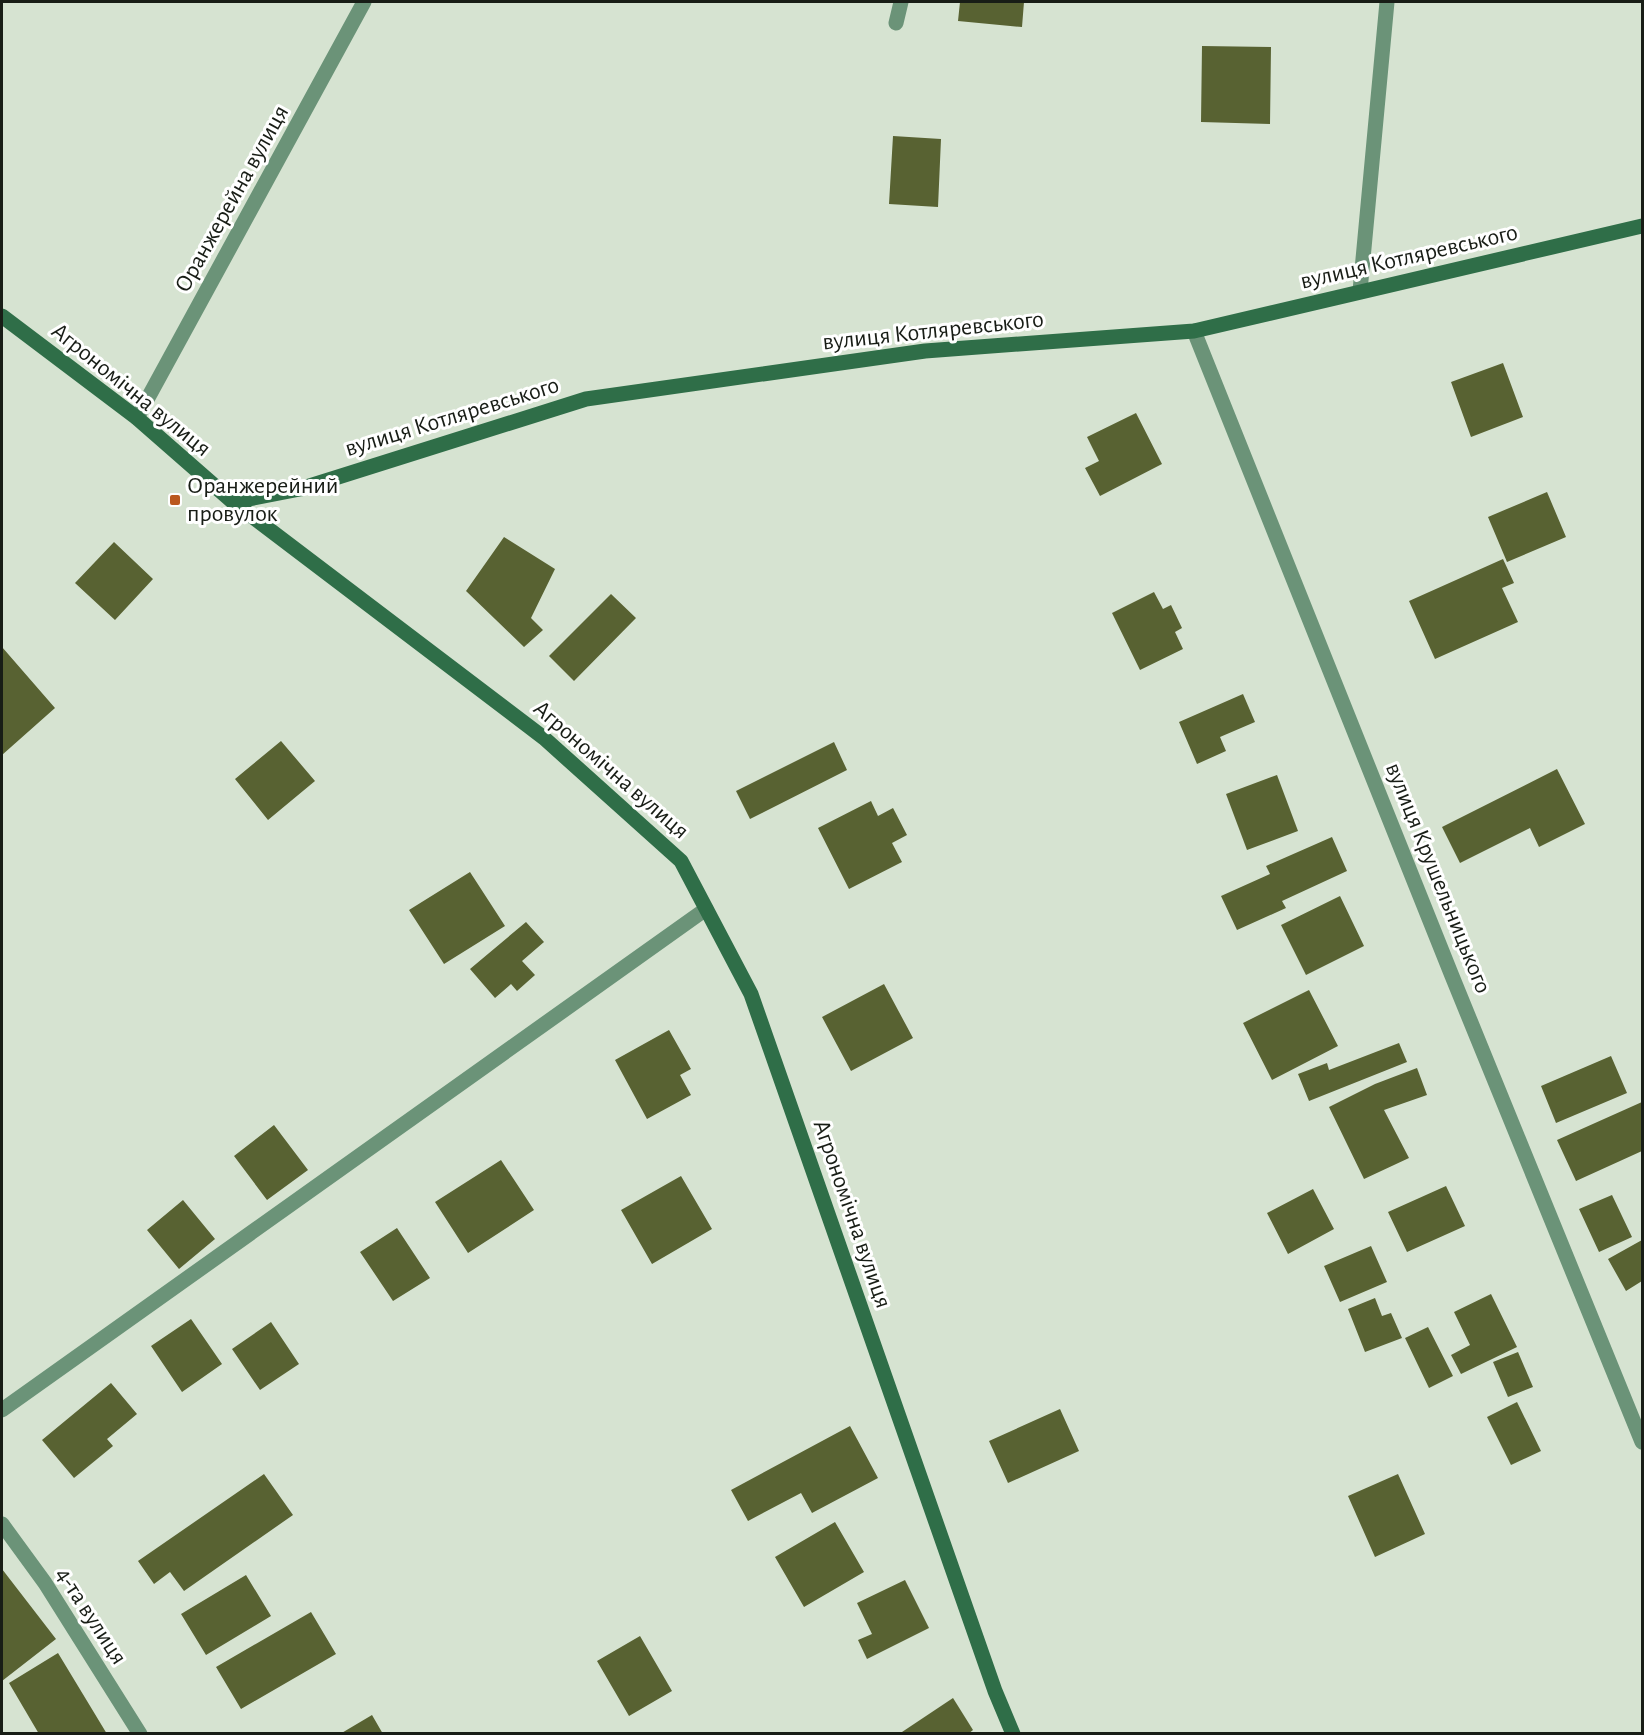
<svg xmlns="http://www.w3.org/2000/svg" width="1644" height="1735" font-family="'Alegreya Sans',sans-serif">
<style>
.building{fill:#586232}
.lines{fill:none;stroke-linecap:round;stroke-linejoin:round}
.lane{stroke:#6b9378;stroke-width:15}
.street{stroke:#6b9378;stroke-width:15}
.secondary{stroke:#2f6e48;stroke-width:15}
.poi-dot{fill:#ba581e;stroke:#fff;stroke-width:2}
.labels{text-anchor:middle;dominant-baseline:central;stroke-width:6;stroke-linejoin:round;paint-order:stroke}
.street-label{font-size:24px;fill:#181d16;stroke:#fff}
.poi-label{font-size:24px;fill:#181d16;stroke:#fff;text-anchor:start}
</style>
<rect width="100%" height="100%" fill="#d6e3d1"/>
<path class="building" d="M960,2H1024L1022,27L958,21Z
M1202,46L1271,47L1270,124L1201,122Z
M893,136L941,139L938,207L889,204Z
M1503,363L1523,417L1471,437L1451,382Z
M1136,413L1162,464L1100,496L1085,468L1099,461L1087,437Z
M1547,492L1566,537L1507,562L1488,517Z
M504,537L555,569L531,618L543,630L524,647L466,591Z
M114,542L153,579L115,620L75,583Z
M1503,559L1514,583L1502,588L1518,622L1435,659L1409,601Z
M1154,592L1163,609L1171,605L1182,628L1175,632L1183,649L1140,670L1112,613Z
M611,594L636,618L574,681L549,656Z
M2,647L55,708L2,755Z
M1243,694L1255,722L1220,737L1226,751L1197,764L1179,722Z
M281,741L315,781L268,820L235,779Z
M834,742L847,770L750,819L736,791Z
M1557,769L1585,824L1539,847L1530,828L1460,863L1442,827Z
M1277,775L1298,831L1247,850L1226,794Z
M871,801L878,816L893,808L907,835L892,843L902,862L849,889L818,828Z
M1332,837L1347,871L1282,901L1286,908L1237,930L1221,896L1270,874L1266,866Z
M470,872L505,926L444,964L409,910Z
M1340,896L1364,946L1306,975L1281,925Z
M526,922L544,942L522,961L535,975L517,991L511,984L495,998L470,969Z
M884,984L913,1038L851,1071L822,1017Z
M1309,990L1338,1046L1272,1080L1243,1023Z
M669,1030L691,1069L680,1075L691,1095L647,1119L615,1060Z
M1399,1043L1407,1062L1309,1101L1298,1074L1327,1063L1329,1070Z
M1611,1056L1627,1093L1556,1123L1541,1086Z
M1417,1068L1427,1095L1384,1110L1409,1158L1364,1179L1329,1107L1375,1084Z
M1642,1102V1151L1576,1181L1557,1140Z
M274,1125L308,1170L267,1200L234,1156Z
M501,1160L534,1210L468,1253L435,1202Z
M681,1176L712,1229L652,1264L621,1210Z
M1446,1186L1465,1226L1407,1252L1388,1212Z
M1313,1189L1334,1229L1288,1254L1267,1213Z
M1612,1195L1632,1237L1599,1252L1579,1209Z
M183,1200L215,1239L179,1269L147,1230Z
M397,1228L430,1278L393,1301L360,1252Z
M1642,1240V1281L1626,1291L1608,1259Z
M1371,1246L1387,1282L1340,1302L1324,1266Z
M1491,1294L1517,1347L1461,1374L1451,1355L1470,1345L1454,1312Z
M1375,1298L1382,1316L1391,1313L1402,1338L1365,1352L1348,1309Z
M191,1319L222,1364L182,1392L151,1346Z
M271,1322L299,1364L260,1390L232,1349Z
M1428,1327L1453,1376L1429,1388L1405,1338Z
M1518,1352L1533,1387L1508,1397L1493,1362Z
M111,1383L137,1414L107,1439L113,1446L74,1478L42,1440Z
M1517,1402L1541,1451L1511,1465L1487,1417Z
M1060,1409L1079,1451L1008,1483L989,1441Z
M850,1426L878,1478L812,1513L801,1493L748,1521L731,1490Z
M264,1474L293,1515L184,1591L170,1572L154,1584L138,1561Z
M1398,1474L1425,1534L1375,1557L1348,1496Z
M835,1522L864,1572L804,1607L775,1557Z
M2,1569L56,1639L2,1681Z
M246,1575L271,1616L206,1655L181,1614Z
M905,1580L929,1628L867,1659L858,1640L872,1634L857,1603Z
M311,1612L336,1654L241,1709L216,1667Z
M640,1636L672,1691L629,1716L597,1661Z
M58,1653L107,1734H39L9,1683Z
M953,1698L973,1730L968,1734H899Z
M372,1715L383,1734H340Z"/>
<g class="lines">
<path class="lane" d="M896,23L901,2
M2,1410L706,909"/>
<path class="street" d="M1360,291L1387,2
M1194,331L1452,976L1642,1442
M137,418L364,2
M2,1524L45,1583L140,1734"/>
<path class="secondary" d="M2,316L137,418L233,502L544,738L681,861L751,994L995,1691L1013,1734
M233,502L300,489L586,399L925,351L1194,331L1642,226"/>
</g>
<rect class="poi-dot" x="169" y="494" width="12" height="12" rx="3"/>
<g class="labels">
<g class="street-label">
<text transform="translate(232 199) rotate(-61)">Оранжерейна вулиця</text>
<text transform="translate(1409 257) rotate(-13)">вулиця Котляревського</text>
<text transform="translate(933 331) rotate(-6)">вулиця Котляревського</text>
<text transform="translate(131 390) rotate(39)">Агрономічна вулиця</text>
<text transform="translate(452 417) rotate(-17)">вулиця Котляревського</text>
<text transform="translate(611 770) rotate(41)">Агрономічна вулиця</text>
<text transform="translate(1438 878) rotate(68)">вулиця Крушельницького</text>
<text transform="translate(852 1214) rotate(71)">Агрономічна вулиця</text>
<text transform="translate(91 1616) rotate(57)">4-та вулиця</text>
</g>
<g class="poi-label">
<text x="187" y="486">Оранжерейний<tspan x="187" dy="28">провулок</tspan></text>
</g>
</g>
<rect width="1644" height="1735" fill="none" stroke="#181d16" stroke-width="6"/>
</svg>
